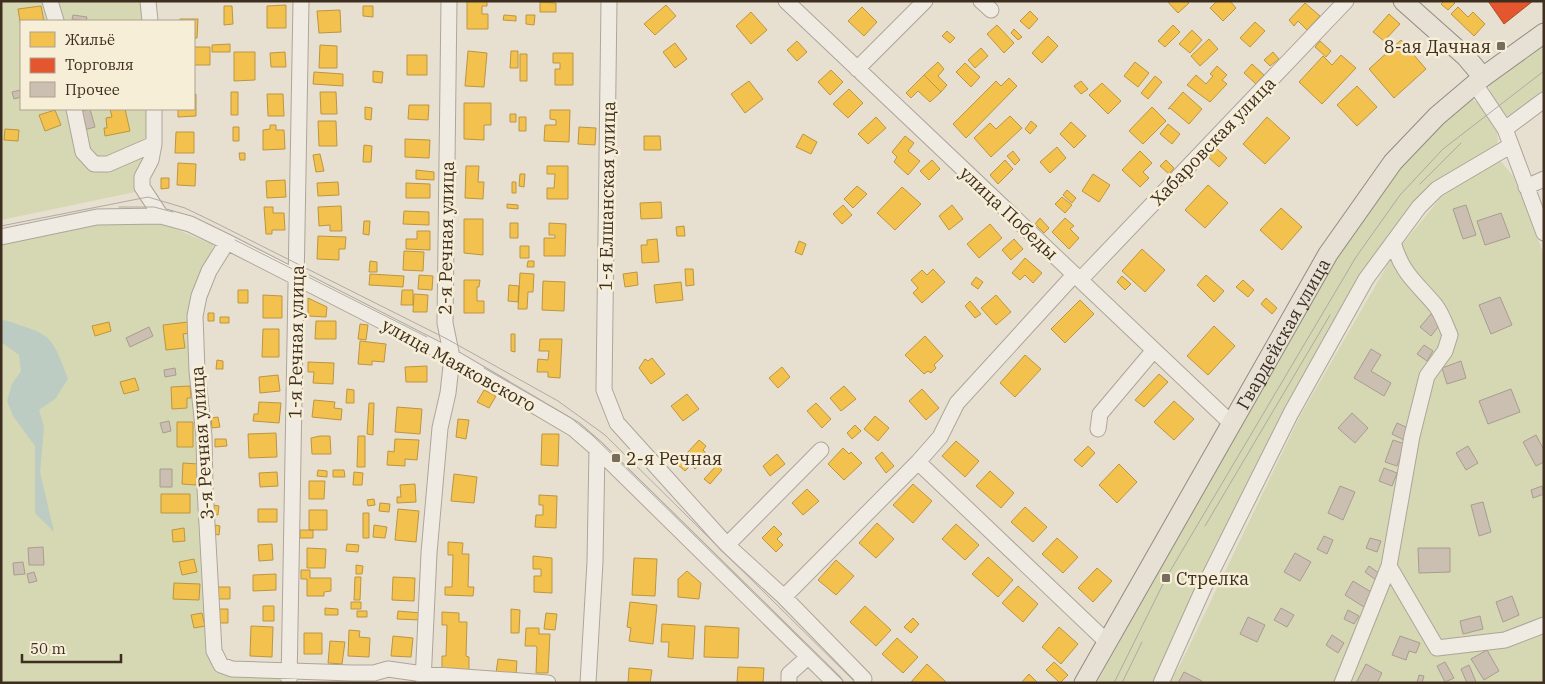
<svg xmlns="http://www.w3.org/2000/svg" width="1545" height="684" font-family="'IBM Plex Serif',serif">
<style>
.green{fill:#d6d7b3}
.water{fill:#bcccc2}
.homes{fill:#f2c14e;stroke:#bc9540}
.shops{fill:#e4572e;stroke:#b24b2a}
.building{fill:#cbbfb2;stroke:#a89c90}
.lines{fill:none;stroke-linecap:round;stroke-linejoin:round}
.minor-casing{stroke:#ada599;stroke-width:17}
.major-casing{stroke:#928b80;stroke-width:21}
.minor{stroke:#efebe3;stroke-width:15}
.major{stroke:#e6e1d4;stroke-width:19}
.tram{stroke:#afaaa2;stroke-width:1}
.poi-dot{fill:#786c5e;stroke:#f7eed8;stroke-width:2}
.labels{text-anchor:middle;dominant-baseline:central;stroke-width:5;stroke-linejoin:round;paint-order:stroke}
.poi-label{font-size:18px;fill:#3d2e20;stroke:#f7eed8;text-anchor:start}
.street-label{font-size:18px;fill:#3d2e20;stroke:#f7eed8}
</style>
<rect width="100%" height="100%" fill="#e7e0d1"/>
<path class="green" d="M1,1H145L146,21H21V109H151L140,191L1,220Z
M1544,42V95L1508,117C1498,107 1485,96 1491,81Z
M1470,99C1488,103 1501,130 1497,146L1445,180L1372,271L1159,683H1097L1237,427L1335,256L1399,166L1439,121Z
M1499,159L1513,176L1544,255V683H1169L1181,663L1299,418L1392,257L1442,196Z
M97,222H159L214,245L194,292L219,665L279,676L282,683H1V244Z"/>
<path class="water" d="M4,320C50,335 51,332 68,379L55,399L39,410L44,427L40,472L54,532L35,513V446L13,416L7,401L12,384L21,371L19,355L1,342V321Z"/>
<path class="homes" d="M467,1H487V6H482V14H488V29H467Z
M1167,1H1187L1189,3L1178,13Z
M1217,1H1230L1236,8L1223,21L1210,8Z
M1444,1H1453L1455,3L1448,10L1441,4Z
M540,2L556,3V12H540Z
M1305,3L1320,16L1307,30L1298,21L1294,26L1289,20Z
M286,5V28H267V6Z
M666,5L676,16L655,35L644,24Z
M41,6L44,21H21V27L18,9Z
M224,6H232L233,24L224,25Z
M363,6H373V17L363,16Z
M862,7L877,22L864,36L848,21Z
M1458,7L1468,17L1473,12L1485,24L1474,36L1451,14Z
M340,10L341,32L319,33L317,11Z
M1030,11L1038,19L1029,29L1020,21Z
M751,12L767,30L751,44L736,26Z
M1389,14L1400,24L1384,41L1373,32Z
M504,15L516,16V21L503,20Z
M526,15H535L534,25L526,24Z
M180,19H198L197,38H194V21H179Z
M1255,22L1265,31L1250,47L1240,38Z
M997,25L1014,43L1004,53L987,34Z
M1173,25L1180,32L1165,47L1158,41Z
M1014,29L1022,37L1018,40L1011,33Z
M1192,30L1202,40L1190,53L1179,44Z
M947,31L955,38L950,43L942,36Z
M1048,36L1058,46L1042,63L1032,53Z
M1209,39L1218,49L1200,66L1191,56Z
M1401,40L1426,69L1394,98L1369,69Z
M797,41L807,52L797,61L787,50Z
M1320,41L1331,51L1326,57L1315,47Z
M675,43L687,59L675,68L663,52Z
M230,44V52H212V45Z
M320,45L337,46V68H319Z
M194,47H210V65H194Z
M981,48L988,56L975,68L968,60Z
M468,51L487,53L484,87L465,86Z
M511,51H518V68H510Z
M234,52H255V80L234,81Z
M285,52L286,67H271L270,53Z
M1273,52L1279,59L1270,66L1264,60Z
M553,53H573V85H555V69H560V63H553Z
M520,54H527V81H520Z
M407,55H427V75H407Z
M1341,55L1356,68L1322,104L1299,82L1323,56L1332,65Z
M938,62L944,69L938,76L947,85L941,92L924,75Z
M1135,62L1149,73L1138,87L1124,76Z
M965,63L980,77L971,87L956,72Z
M1252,64L1264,75L1256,84L1244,73Z
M1217,66L1227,75L1222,80L1227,84L1210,102L1187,85L1196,75L1206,84L1213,76L1210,74Z
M831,70L843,82L830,95L818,82Z
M373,71L383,72L382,83L373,82Z
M314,72L343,74V86L313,84Z
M924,75L941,92L930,102L918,91L911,98L906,93Z
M1155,76L1162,82L1148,99L1141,93Z
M1009,78L1017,86L966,138L953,124L996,81L1001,86Z
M749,81L763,99L745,113L731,94Z
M1081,81L1088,89L1081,94L1074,86Z
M1102,83L1121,101L1108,114L1089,95Z
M1357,86L1377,107L1357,126L1337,105Z
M849,89L863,103L848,118L833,104Z
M231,92H238V115H231Z
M320,92H336L337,114H321Z
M1183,92L1202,109L1189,124L1170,108L1168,109Z
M196,94V116L178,117V109H194V95Z
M267,94H283L284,116H268Z
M464,103H491V125H484V140L464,139Z
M409,105H429L428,120L408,119Z
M365,107L372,108L371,120L365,119Z
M1152,107L1166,121L1143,144L1129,131Z
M110,109H125L130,131L105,136L104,128H107L106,118L112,117Z
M55,110L61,125L45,131L39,115Z
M550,110H570L569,142L544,141L545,125H556V120L550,119Z
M510,114H516V122H510Z
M1010,116L1022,128L991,157L974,138L990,123L996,129Z
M519,117H526V131H519Z
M876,117L886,128L868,144L858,134Z
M1267,117L1290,138L1265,164L1243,144Z
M318,121H336L337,146H319Z
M1031,121L1037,126L1030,134L1025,129Z
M1071,122L1086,136L1074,148L1060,134Z
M1168,124L1180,134L1172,144L1160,134Z
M270,125H276V130H284L285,149L263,150V130L270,129Z
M233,127H239V141H233Z
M579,127L596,128L595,145L578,144Z
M5,129L19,130L18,141L4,140Z
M176,132H194V153H175Z
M803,134L817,142L811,154L796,147Z
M644,136H660L661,150H644Z
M905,136L914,143L908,151L920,161L908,175L894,162L897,157L892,152Z
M405,139L430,140L429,158L405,157Z
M364,145L372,146L371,162H363Z
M1057,147L1066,158L1050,173L1040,162Z
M1215,147L1227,158L1219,167L1207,156Z
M1013,151L1020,160L1015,165L1007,156Z
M1140,151L1152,163L1143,172L1149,178L1140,187L1122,170Z
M239,153H245V160H240Z
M320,154L324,171L316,172L313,155Z
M932,160L940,169L929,180L920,171Z
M1005,160L1013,169L998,184L990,175Z
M1166,160L1174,168L1169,174L1160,166Z
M178,163L196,164L195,186L177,185Z
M466,166H479L478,182H484L483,199L465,198Z
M547,166H568V199H547V188H554L555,174H547Z
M416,170L434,172V180L416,179Z
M520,174H525L524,187L519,186Z
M1093,174L1110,185L1099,202L1082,191Z
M161,178H169V188L161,189Z
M285,180L286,197L267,198L266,181Z
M338,182L339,195L318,196L317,183Z
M512,182H516V193H512Z
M406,183L430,184V198H406Z
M1208,185L1228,203L1205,228L1185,210Z
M857,186L867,194L853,208L844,199Z
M902,187L921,204L895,230L877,213Z
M1067,190L1076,198L1072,203L1063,195Z
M1062,197L1072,205L1065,213L1055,204Z
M661,202L662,218L641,219L640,203Z
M507,204L518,205V209L507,208Z
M843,205L852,215L842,224L833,214Z
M952,205L963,219L949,230L939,216Z
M341,206L342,231H330V225L319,226L318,207Z
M264,207H273V213H284L285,230H272V234H266Z
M1281,208L1302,227L1282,250L1260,230Z
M404,211L429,212V225L403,224Z
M1040,218L1049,228L1044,233L1035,224Z
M1065,218L1074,226L1070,229L1079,238L1069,249L1052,232Z
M464,219H483V255L464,253Z
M364,221H370L369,235L363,234Z
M510,223H518V238H510Z
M549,223L566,224L565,256H544V238H555V235H549Z
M990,224L1002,238L979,258L967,244Z
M684,226L685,236H677L676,227Z
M417,231H430V250L406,249V239H417Z
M318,236L346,237L345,249H339V260L317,259Z
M657,239L659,262L642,263L641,245H647V240Z
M1014,239L1023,249L1011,260L1002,250Z
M799,241L806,244L802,255L795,252Z
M520,246H529V258H520Z
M1142,249L1165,270L1145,292L1122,271Z
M404,251L424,252L423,271L403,270Z
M1025,258L1042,273L1033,283L1025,275L1020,280L1012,273Z
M370,261L377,262V272H369Z
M528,261H534V267H527Z
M685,269H693L694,285L686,286Z
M933,269L945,282L922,303L913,293L918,288L911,280L922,270L927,275Z
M637,272L638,285L625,287L623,274Z
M520,273L534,274L533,292H528L527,309H518Z
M370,274L404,276L403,287L369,285Z
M419,275L433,276L432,290L418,289Z
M1206,275L1224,291L1214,302L1197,285Z
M1122,276L1131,284L1125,290L1117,282Z
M976,277L983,282L978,289L971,284Z
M464,280H480L479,287H477V301H484V313H464Z
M1243,280L1254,290L1248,297L1236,287Z
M543,281L565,282L564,311L542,310Z
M681,282L683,300L656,303L654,285Z
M509,285L519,286L518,302L508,301Z
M238,290H248V303H238Z
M402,290H413V305H401Z
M414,294L428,295L427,312H413Z
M263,295L282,296V318H263Z
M996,295L1011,312L996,325L981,308Z
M308,298L327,307L326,317L308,316Z
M1266,298L1277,308L1272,314L1261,304Z
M1080,300L1094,314L1065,343L1051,329Z
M970,301L981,314L975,318L965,306Z
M208,313H214V321H208Z
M220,317H229V323H220Z
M316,321H336V339H315Z
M109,322L111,331L95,336L92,326Z
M188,322L190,333L183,334L185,348L166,350L163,325Z
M360,324L368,325L366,340L358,339Z
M1214,326L1235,346L1208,375L1187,356Z
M263,329H279V357H262Z
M511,334H515V352L511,351Z
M925,336L943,356L934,365L936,368L931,373L928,371L924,374L905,355Z
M540,339H562L560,378L548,377V372H537L538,359L548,360L549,351H539Z
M360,341L386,344L384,362L372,361V365L358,364Z
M1025,355L1041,369L1015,397L1000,383Z
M652,358L665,374L651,384L639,368L645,359L648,361Z
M217,360L223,361V369H216Z
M308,362L334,363L333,384L313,383L314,372H308Z
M427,366V382H406L405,367Z
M782,367L790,377L778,388L769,378Z
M1159,374L1168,382L1144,407L1135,400Z
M278,375L280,391L260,393L259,377Z
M135,378L139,390L124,394L120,382Z
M190,386L191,398H187V408L172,409L171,387Z
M844,386L856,399L841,411L830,398Z
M347,389L354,390V403H346Z
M922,389L939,408L926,420L909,401Z
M484,390L496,396L489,408L477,402Z
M687,394L699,409L683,421L671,406Z
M314,400L335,402L334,408L342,409L341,420L312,417Z
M1174,401L1194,419L1174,440L1154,422Z
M259,402L281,403L279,423L253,421L254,414H258Z
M369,403H374L373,435L367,434Z
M816,403L831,419L822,428L807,411Z
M397,407L422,409L420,434L395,432Z
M875,416L889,428L878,441L864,429Z
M218,417L220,427L212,428L211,418Z
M458,419L469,420L466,439L456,437Z
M177,422H193V447H177Z
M855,425L861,431L852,439L847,433Z
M276,433L277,457L249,458L248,434Z
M542,434H559L558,466L541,465Z
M320,436H330L331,454H312L311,438Z
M358,436H365V467H357Z
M215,439H226L227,446L215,447Z
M395,439L419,440L417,460L405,459V466L387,465L388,451L394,452Z
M699,440L706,446L703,450L708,455L695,469L691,465L685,471L677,464Z
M956,441L979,461L965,477L942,456Z
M1088,446L1095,453L1082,467L1074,460Z
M843,448L849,454L851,452L862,463L844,480L828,464Z
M882,452L894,466L886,473L875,458Z
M777,454L785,464L770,476L763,466Z
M183,463L198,464L196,485L182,484Z
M1119,464L1137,482L1117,503L1099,485Z
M717,465L722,470L710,484L704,479Z
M318,470L327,471V477L317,476Z
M333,470H344L345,477H333Z
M990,471L1014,493L1001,508L976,486Z
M277,472L278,486L260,487L259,473Z
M354,472L363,473L362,485H353Z
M454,474L477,477L474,503L451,501Z
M309,481H325L324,499H309Z
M415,484L416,502L397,503V497H401L400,485Z
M913,484L932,501L913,523L893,505Z
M807,489L819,501L803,515L792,503Z
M161,494H190V513H161Z
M539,495L557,496L556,528L535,527L536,515H543V505H539Z
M374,499L375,505L368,506L367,500Z
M380,503L390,504L389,512L379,511Z
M213,505L219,506L218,515L212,514Z
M1025,507L1047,527L1033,542L1011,522Z
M258,509H277V522H258Z
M398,509L419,511L416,542L395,540Z
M309,510H327V530H309Z
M363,513H369V538H363Z
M877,523L894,539L876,558L859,543Z
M956,524L979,545L965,560L942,539Z
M215,525L220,526L219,535L214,534Z
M374,525L387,527L385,538L373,537Z
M774,526L782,534L777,539L783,545L776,552L762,538Z
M184,528L185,541L173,542L172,530Z
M300,530H313V538H300Z
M1057,538L1078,557L1063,573L1042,554Z
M448,542L463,543L462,554H469L468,587H474L473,596L445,595V587H452L453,555H448Z
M272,544L273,560L259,561L258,545Z
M347,544L359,545L358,552L346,551Z
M307,548L326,549L325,568H307Z
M533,556L552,558V593L534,592V576H541V569H533Z
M988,557L1013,580L998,597L972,574Z
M634,558L657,559L655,596L632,595Z
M194,559L197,572L182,575L179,562Z
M836,560L854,576L836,595L818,580Z
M356,565L363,566L362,574H356Z
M1097,568L1112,581L1093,602L1078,588Z
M301,570H310V578H331V591L324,592V596H307V579H301Z
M687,571L701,583L699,599L678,597V579Z
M276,574V590L253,591V575Z
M355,577H361L360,600H354Z
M393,577L415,578L414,601L392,600Z
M174,583L200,584L199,600L173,599Z
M1018,586L1038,604L1023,622L1002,603Z
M216,587H230V599H216Z
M351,602H361V609H351Z
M630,602L657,605L653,644L629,641L631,628L627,627Z
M263,606H274V621H263Z
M865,606L891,630L876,646L850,622Z
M325,608L338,609V615H325Z
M218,609H228V623H218Z
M511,609L520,610L519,633H511Z
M357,611H367V617H357Z
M398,611L421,613V620L397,619Z
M442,612L459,613V622H467L466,656L469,657V670L442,668V656H446L447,625H442Z
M202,613L205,626L194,628L191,615Z
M546,613L557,614L555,630L544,629Z
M913,618L919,624L911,633L904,627Z
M662,624L695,626L693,659L668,657L669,642H661Z
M251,626L273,627L272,657L250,656Z
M705,626L739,628L738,658L704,657Z
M1059,627L1078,644L1061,664L1042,647Z
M526,628H539V634H550L548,673H536L537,648L536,646H525Z
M349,630L360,631L359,637L370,638L369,657L348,656Z
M304,633H322V654H304Z
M393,636L413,638L411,657L391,656Z
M897,638L918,657L903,673L882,654Z
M330,641L345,642L342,664L328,663Z
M498,659L517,661L516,675L496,673Z
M1054,662L1068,675L1060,683L1046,670Z
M927,664L947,683L911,682Z
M738,667L764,668L763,683H737Z
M629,668L652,670L650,683H628Z
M1029,674L1038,683H1021Z"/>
<path class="shops" d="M1488,1H1533L1504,24Z"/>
<path class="building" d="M73,15L87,17L86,21L72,19Z
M21,90V97L14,99L12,92Z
M90,109L95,127L84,130L79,112Z
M1466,205L1476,235L1463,239L1453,209Z
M1501,213L1510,237L1485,245L1477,221Z
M1500,297L1512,325L1491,334L1479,305Z
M1431,314L1441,323L1431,336L1420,327Z
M149,327L153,336L130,347L126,338Z
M1424,345L1433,351L1427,361L1417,354Z
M1371,349L1381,355L1371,371L1391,383L1384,396L1354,378Z
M1461,361L1466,378L1447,384L1442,368Z
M175,368L176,375L165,377L164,370Z
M1511,389L1520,412L1488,424L1479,401Z
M1352,413L1368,428L1355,443L1338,428Z
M169,421L171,431L163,433L160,423Z
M1397,423L1410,429L1404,440L1392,434Z
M1536,435L1544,450V462L1536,466L1523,442Z
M1393,440L1405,444L1397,466L1385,462Z
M1468,446L1478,463L1466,470L1456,453Z
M1384,468L1397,473L1392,486L1379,481Z
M160,469H172V487H160Z
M1340,486L1355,492L1343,520L1328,513Z
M1542,486L1544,494L1533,498L1531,490Z
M1483,502L1491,532L1479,536L1471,505Z
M1324,536L1333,540L1327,554L1317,549Z
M1370,538L1381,541L1377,552L1366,548Z
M43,547L44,565H29L28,548Z
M1418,548H1450V572L1419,573Z
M1295,553L1311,562L1300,581L1284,572Z
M23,562L25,574L14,575L13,563Z
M1369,566L1380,574L1376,580L1365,572Z
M34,572L37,581L29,583L27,574Z
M1353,581L1376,595L1367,609L1345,595Z
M1512,596L1519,615L1503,622L1496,602Z
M1281,608L1294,615L1287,627L1274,620Z
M1348,610L1359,616L1354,624L1344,619Z
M1480,616L1483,629L1463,634L1460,621Z
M1248,617L1265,625L1257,642L1240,634Z
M1332,635L1344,643L1338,653L1326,645Z
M1400,636L1420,643L1416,653L1409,651L1406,660L1392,655Z
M1487,650L1499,671L1484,680L1471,659Z
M1445,662L1454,678L1445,682L1437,666Z
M1366,664L1382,673L1377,683H1356Z
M1469,665L1476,682L1474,683H1467L1461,669Z
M1184,672L1202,681L1201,683H1178Z
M1419,675L1424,676L1422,683H1417Z"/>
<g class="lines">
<defs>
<path id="minor" d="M50,1L56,21
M148,1L150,21
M609,1L604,390L617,423L727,545L784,597L864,679L861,683
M786,1L1232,424
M981,1L991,10
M857,69L925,1
M1475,84L1505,129L1544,233
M74,109L83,152L94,164H108L154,144
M154,109V144L151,160L142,177V187L161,216
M1505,129L1544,100
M1526,187L1544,179
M1,237L97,217L161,216L190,224L227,242L452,357L574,429L597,449L835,683
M227,242L209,271L199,296L195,316L197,371L204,436L205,488L214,651L221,665L232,669L352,673H374L388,669L423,674L548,683
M1393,242C1402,274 1416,282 1436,306C1442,314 1446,326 1450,335L1445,351L1427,376L1412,436L1389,566L1437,648L1505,640L1544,625
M1080,280L1346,1
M1098,429L1100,414L1154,350
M918,462L1107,642
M727,545L821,450
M784,597L918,462L940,437L957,403L1074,275
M423,682L429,553L440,428L448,393L452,357L445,323L449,1
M289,683L301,1
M588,683L595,562L597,449
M789,683V674L808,657
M1161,683L1204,587L1291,413L1366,279L1419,207L1437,189L1510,146
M1342,683L1389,566"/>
<g id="major">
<path d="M1403,1L1466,57L1483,77"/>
<path id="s1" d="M1084,683L1328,254L1393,162L1437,116L1483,77L1544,33"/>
</g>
</defs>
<use href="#minor" class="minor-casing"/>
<use href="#major" class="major-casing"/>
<use href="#minor" class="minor"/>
<use href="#major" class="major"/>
<path class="tram" d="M1420,184L1461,143
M119,207H154L173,212
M1,226L148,197L185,208L212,221L447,339L558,401L605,435L856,683
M235,240L427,337
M484,368L571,418L593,436L845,683
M1205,526L1330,315
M1114,683L1166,578L1356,257L1400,195L1443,149L1544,71
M1122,683L1142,642"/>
</g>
<g class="poi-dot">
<rect x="1496" y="41" width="10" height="10" rx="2.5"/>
<rect x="611" y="453" width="10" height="10" rx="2.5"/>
<rect x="1161" y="573" width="10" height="10" rx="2.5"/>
</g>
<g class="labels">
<g class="poi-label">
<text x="1491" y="46" text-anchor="end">8-ая Дачная</text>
<text x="626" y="458">2-я Речная</text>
<text x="1176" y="578">Стрелка</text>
</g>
<g class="street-label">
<text transform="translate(1213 141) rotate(-46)">Хабаровская улица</text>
<text transform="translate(607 196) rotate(-89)">1-я Елшанская улица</text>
<text transform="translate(1009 213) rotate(43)">улица Победы</text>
<text transform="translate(446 238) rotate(-89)">2-я Речная улица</text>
<text stroke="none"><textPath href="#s1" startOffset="402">Гвардейская улица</textPath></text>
<text transform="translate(296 342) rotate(-89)">1-я Речная улица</text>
<text transform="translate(459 365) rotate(29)">улица Маяковского</text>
<text transform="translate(202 443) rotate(-94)">3-я Речная улица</text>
</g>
</g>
<rect width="1545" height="684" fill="none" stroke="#3d2e20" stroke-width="5"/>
<rect x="20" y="20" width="175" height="90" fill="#f7eed8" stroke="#ada18e"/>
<rect x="30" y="32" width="25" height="15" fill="#f2c14e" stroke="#ada18e"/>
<text x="65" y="45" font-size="15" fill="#3d2e20">Жильё</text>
<rect x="30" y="58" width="25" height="15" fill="#e4572e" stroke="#ada18e"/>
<text x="65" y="70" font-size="15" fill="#3d2e20">Торговля</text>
<rect x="30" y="82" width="25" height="15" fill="#cbbfb2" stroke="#ada18e"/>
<text x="65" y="95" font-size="15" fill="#3d2e20">Прочее</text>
<path d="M22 654v8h99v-8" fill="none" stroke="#3d2e20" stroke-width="2.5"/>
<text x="30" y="654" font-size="15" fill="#3d2e20" stroke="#f7eed8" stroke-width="4" paint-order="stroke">50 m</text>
</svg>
